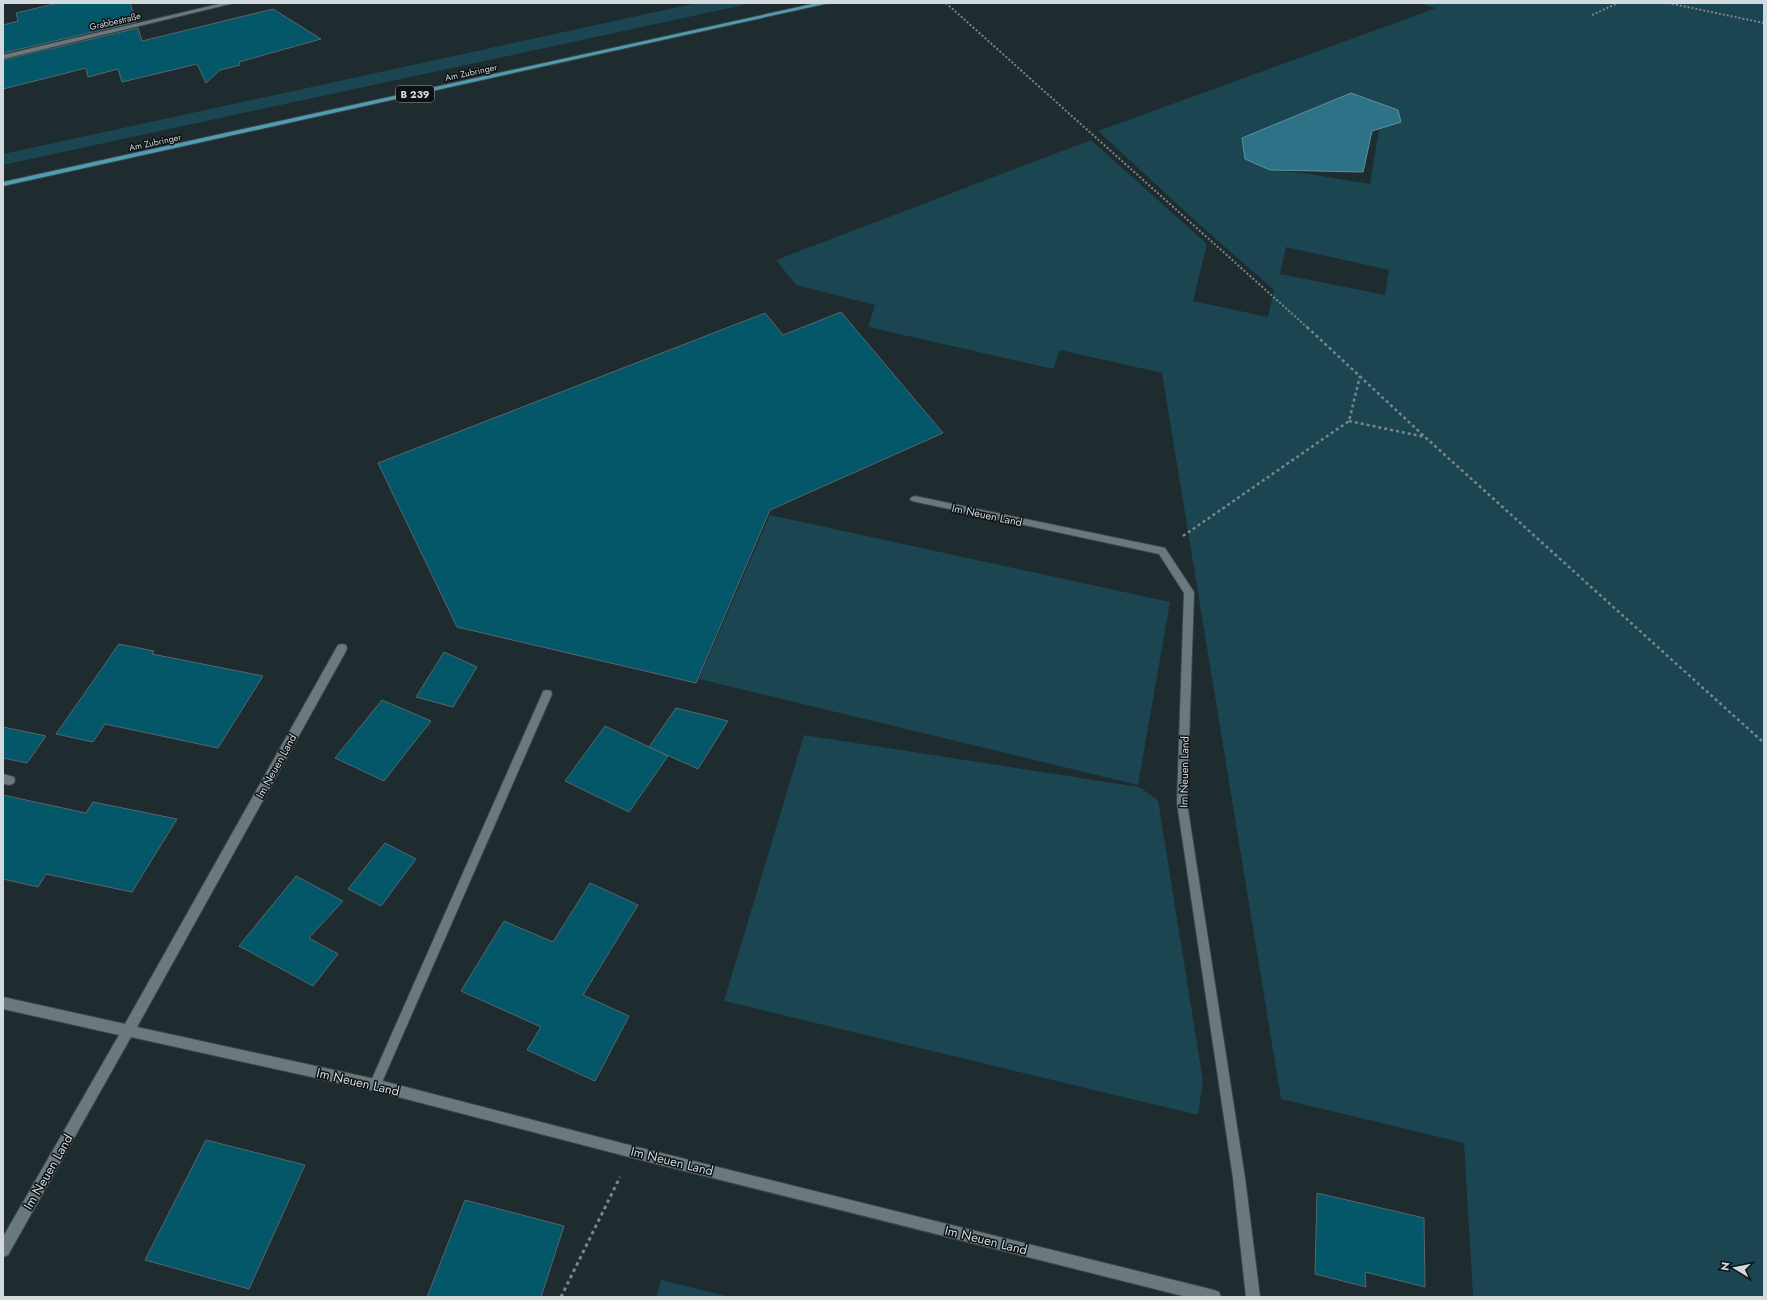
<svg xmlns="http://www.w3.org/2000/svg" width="1767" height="1300" font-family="Jost,sans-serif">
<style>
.green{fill:#1a4551;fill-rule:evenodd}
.water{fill:#2d7286;stroke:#5e91a0}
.building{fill:#045669;stroke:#57666b}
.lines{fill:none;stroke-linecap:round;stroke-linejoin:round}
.lane-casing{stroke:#3c474a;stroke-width:2}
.street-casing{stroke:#3c474a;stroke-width:2}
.primary-casing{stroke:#3c474a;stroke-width:2}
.path-far2{stroke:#7c868a;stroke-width:2;stroke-dasharray:2 2;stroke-linecap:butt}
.path-far1{stroke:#7c868a;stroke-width:2.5;stroke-dasharray:3 3;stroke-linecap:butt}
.path{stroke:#7c868a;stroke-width:3;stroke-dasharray:3.5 3.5;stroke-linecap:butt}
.lane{fill:#6a797e;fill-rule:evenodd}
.street{fill:#6a797e;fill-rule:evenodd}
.primary{fill:#509cb1;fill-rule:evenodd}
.labels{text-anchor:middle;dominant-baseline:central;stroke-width:3;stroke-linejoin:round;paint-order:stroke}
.far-street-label{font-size:9px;fill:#d2dadd;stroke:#0d1214}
.shield{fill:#0d1214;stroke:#979ea1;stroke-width:1}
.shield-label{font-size:10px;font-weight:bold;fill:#d2dadd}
.street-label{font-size:11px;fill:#d2dadd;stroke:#0d1214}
.near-street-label{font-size:13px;fill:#d2dadd;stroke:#0d1214}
</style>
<rect width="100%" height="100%" fill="#1e2b2f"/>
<path class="green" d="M697,3H753L3,165V154Z
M1416,3H1764V1297H1473L1464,1143L1281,1099L1162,373L1060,350L1053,369L868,327L875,305L796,285L776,260L1091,140L1207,244L1193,301L1268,317L1274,290L1201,226L1098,131L1436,8ZM1398,110L1400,122L1379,129L1370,184L1303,173L1270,170ZM1286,247L1389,270L1385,295L1280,274Z
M770,515L1170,602L1138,785L699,679Z
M804,735L1139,787L1158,800L1203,1081L1198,1115L724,1001Z
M661,1280L731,1297H656Z"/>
<path class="water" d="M1351,93L1398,110L1401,122L1372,131L1363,172L1270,170L1245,159L1242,138Z"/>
<path class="building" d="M58,3H130L136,22L3,53V25L18,21L16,13Z
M273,9L321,39L239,62L240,65L220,70L206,83L197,64L122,82L118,69L88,77L86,68L3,89V60L138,28L142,41Z
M841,312L943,433L770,510L696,683L457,627L378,463L765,313L783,335Z
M119,644L154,651L152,654L263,676L218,748L105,724L93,742L56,734Z
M444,652L477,667L453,707L416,697Z
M382,700L431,721L384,781L335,758Z
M676,708L728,721L698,769L649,747Z
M605,726L668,756L629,812L565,781Z
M3,727L46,736L27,763L3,758Z
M3,795L86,813L93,802L177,819L132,892L46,874L38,887L3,879Z
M385,843L416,859L381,906L348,889Z
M296,876L343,901L309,938L338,954L313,986L239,946Z
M590,883L638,905L583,995L629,1016L595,1081L527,1050L541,1027L461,991L504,921L553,942Z
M206,1140L305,1165L249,1289L145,1260Z
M1317,1193L1424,1218L1425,1287L1365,1272L1366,1287L1315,1274Z
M465,1200L564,1226L541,1297H427Z"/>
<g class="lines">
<defs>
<path id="lane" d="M547,690L551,691L552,694L379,1089L375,1091L371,1089L369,1085L371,1081L542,694L543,691Z"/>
<path id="street" d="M223,3H234L3,59V55Z
M915,496L1165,548L1194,592L1187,803L1245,1178L1260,1297H1246L1233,1178L1177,803L1184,593L1159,554L912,501L910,499L912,497Z
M342,644L346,645L347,648L346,651L137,1027L375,1079L633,1146L1214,1290L1219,1292L1221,1297H1187L633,1158L375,1091L131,1037L8,1255L3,1257V1237L119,1035L3,1009V997L125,1024L338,645Z
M3,774L14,777L15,780L14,783L10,785L3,784Z"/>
<path id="primary" d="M817,3H829L3,186V182Z"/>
</defs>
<use href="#lane" class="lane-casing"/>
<use href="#street" class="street-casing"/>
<use href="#primary" class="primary-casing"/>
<path class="path-far2" d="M946,3L1308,328
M1668,3L1764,23
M1592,15L1618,3"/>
<path class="path-far1" d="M1307,327L1425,437L1764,743
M1349,421L1425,437
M1183,536L1349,421L1360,376"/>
<path class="path" d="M561,1297L620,1177"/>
<use href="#lane" class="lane"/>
<use href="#street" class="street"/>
<use href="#primary" class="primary"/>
</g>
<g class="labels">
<g class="far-street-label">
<text transform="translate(115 21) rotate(-13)">Grabbestraße</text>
<text transform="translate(471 72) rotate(-12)">Am Zubringer</text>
<text transform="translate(155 142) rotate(-12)">Am Zubringer</text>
</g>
<rect class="shield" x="396" y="86" width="38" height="16" rx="3"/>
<g class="shield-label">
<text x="415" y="94">B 239</text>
</g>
<g class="street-label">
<text transform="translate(987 515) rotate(12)">Im Neuen Land</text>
<text transform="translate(276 766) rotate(-61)">Im Neuen Land</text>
<text transform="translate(1184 772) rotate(-89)">Im Neuen Land</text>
</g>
<g class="near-street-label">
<text transform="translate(358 1082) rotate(13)">Im Neuen Land</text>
<text transform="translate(672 1161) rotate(14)">Im Neuen Land</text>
<text transform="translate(48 1172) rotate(-60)">Im Neuen Land</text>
<text transform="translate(986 1240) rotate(14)">Im Neuen Land</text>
</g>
</g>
<rect width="1767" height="1300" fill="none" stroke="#d2dadd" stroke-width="8"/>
<g transform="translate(1735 1268) rotate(280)" stroke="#0d1214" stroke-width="3" paint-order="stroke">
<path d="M0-3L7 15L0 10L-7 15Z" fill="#d2dadd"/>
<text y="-6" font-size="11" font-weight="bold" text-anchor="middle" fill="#d2dadd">N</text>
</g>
</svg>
